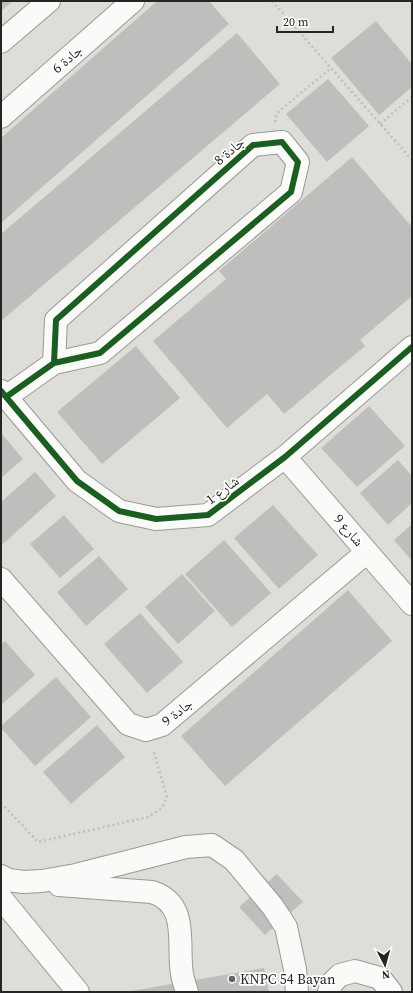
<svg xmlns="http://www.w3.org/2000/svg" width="413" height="993" font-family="'Source Serif 4','Noto Naskh Arabic',serif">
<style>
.building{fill:#c0bebc}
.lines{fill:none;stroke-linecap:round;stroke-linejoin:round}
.minor-casing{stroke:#9a9996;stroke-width:24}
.major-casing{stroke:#9a9996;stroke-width:24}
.path{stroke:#bfbebe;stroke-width:2.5;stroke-dasharray:2 3;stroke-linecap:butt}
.minor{stroke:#fafaf9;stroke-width:22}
.major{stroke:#fafaf9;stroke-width:22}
.cycleway-casing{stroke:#fff;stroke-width:8}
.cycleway{stroke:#1b5e20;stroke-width:6}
.poi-dot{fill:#666563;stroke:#fff;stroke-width:1.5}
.labels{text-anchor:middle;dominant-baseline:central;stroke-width:3.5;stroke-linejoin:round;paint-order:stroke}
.street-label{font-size:14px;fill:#262523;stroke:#fff}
.poi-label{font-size:14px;fill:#262523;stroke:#fff;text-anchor:start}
</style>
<rect width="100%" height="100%" fill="#deddd9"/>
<path class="building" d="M1,1H13L1,11Z
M157,1H209L229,24L1,223V138Z
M376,21L412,64V87L379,115L331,58Z
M237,33L280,84L1,321V234Z
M328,79L369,126L327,162L286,114Z
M352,157L412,227V296L360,340L365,346L284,414L267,394L227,428L153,341L226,279L219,271Z
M136,346L180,398L102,464L57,412Z
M369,406L405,446L357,487L321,448Z
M1,433L23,459L1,478Z
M398,460L412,476V503L388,525L360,493Z
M35,472L56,496L3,544L1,542V502Z
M273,505L318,555L279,589L234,538Z
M64,515L94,549L60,578L30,544Z
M412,524V561L394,540Z
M224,540L271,593L232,627L185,574Z
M99,556L128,589L86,626L57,592Z
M182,574L215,611L178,644L145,607Z
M348,590L392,641L225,786L181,736Z
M140,613L183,662L147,693L104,644Z
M5,641L35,675L1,705V644Z
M56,677L91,717L35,766L1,728V726Z
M97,725L125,757L71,804L43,772Z
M277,874L303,902L265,935L239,907Z
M264,968L269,992H131V991Z"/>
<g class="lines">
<defs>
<path id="minor" d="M1,42L49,1
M1,117L133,1
M1,391L77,481L119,511L156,519L208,515L285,457L412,347
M6,397L54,363L100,353L291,192L298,162L282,142L253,145L56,320L54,363
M285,457L412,604
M1,579L128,724L146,730L162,725L367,552
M1,876L9,880L23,882L42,881L76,875L186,847L212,845L234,860L273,907L286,927L295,969L297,992
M59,885L152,892C190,904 177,944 182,974C183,980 185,986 187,992
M329,992L331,984L340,975L355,971L380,978L391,992"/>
<path id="major" d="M1,898L78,992"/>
</defs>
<use href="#minor" class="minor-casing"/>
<use href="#major" class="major-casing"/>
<path class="path" d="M272,1L412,160
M275,122L277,113L331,68
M380,124L412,97
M1,803L38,842L148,817L162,808L167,797L153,749"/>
<use href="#minor" class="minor"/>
<use href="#major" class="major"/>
<defs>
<path id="cycleway" d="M1,391L77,481L119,511L156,519L208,515L285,457L412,347
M6,397L54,363L100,353L291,192L298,162L282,142L253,145L56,320L54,363"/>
</defs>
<use href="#cycleway" class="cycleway-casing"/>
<use href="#cycleway" class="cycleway"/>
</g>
<circle class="poi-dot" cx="232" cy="979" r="4"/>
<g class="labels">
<g class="street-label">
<text transform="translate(67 59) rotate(-41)">جادة 6</text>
<text transform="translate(229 151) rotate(-40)">جادة 8</text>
<text transform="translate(222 490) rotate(-37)">شارع 1</text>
<text transform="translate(349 530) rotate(49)">شارع 9</text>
<text transform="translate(177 712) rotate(-38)">جادة 9</text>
</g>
<g class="poi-label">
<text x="240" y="979">KNPC 54 Bayan</text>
</g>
</g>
<rect width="413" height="993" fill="none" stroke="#262523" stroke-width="4"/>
<g transform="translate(385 965) rotate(174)" stroke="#ffffff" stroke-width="3" paint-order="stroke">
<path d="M0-3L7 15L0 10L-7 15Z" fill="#262523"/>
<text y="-6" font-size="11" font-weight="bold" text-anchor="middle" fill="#262523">N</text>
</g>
<path d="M277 26v6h56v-6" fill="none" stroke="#262523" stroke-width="2"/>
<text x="283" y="26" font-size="12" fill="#262523" stroke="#ffffff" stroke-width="3" paint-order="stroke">20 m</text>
</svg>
